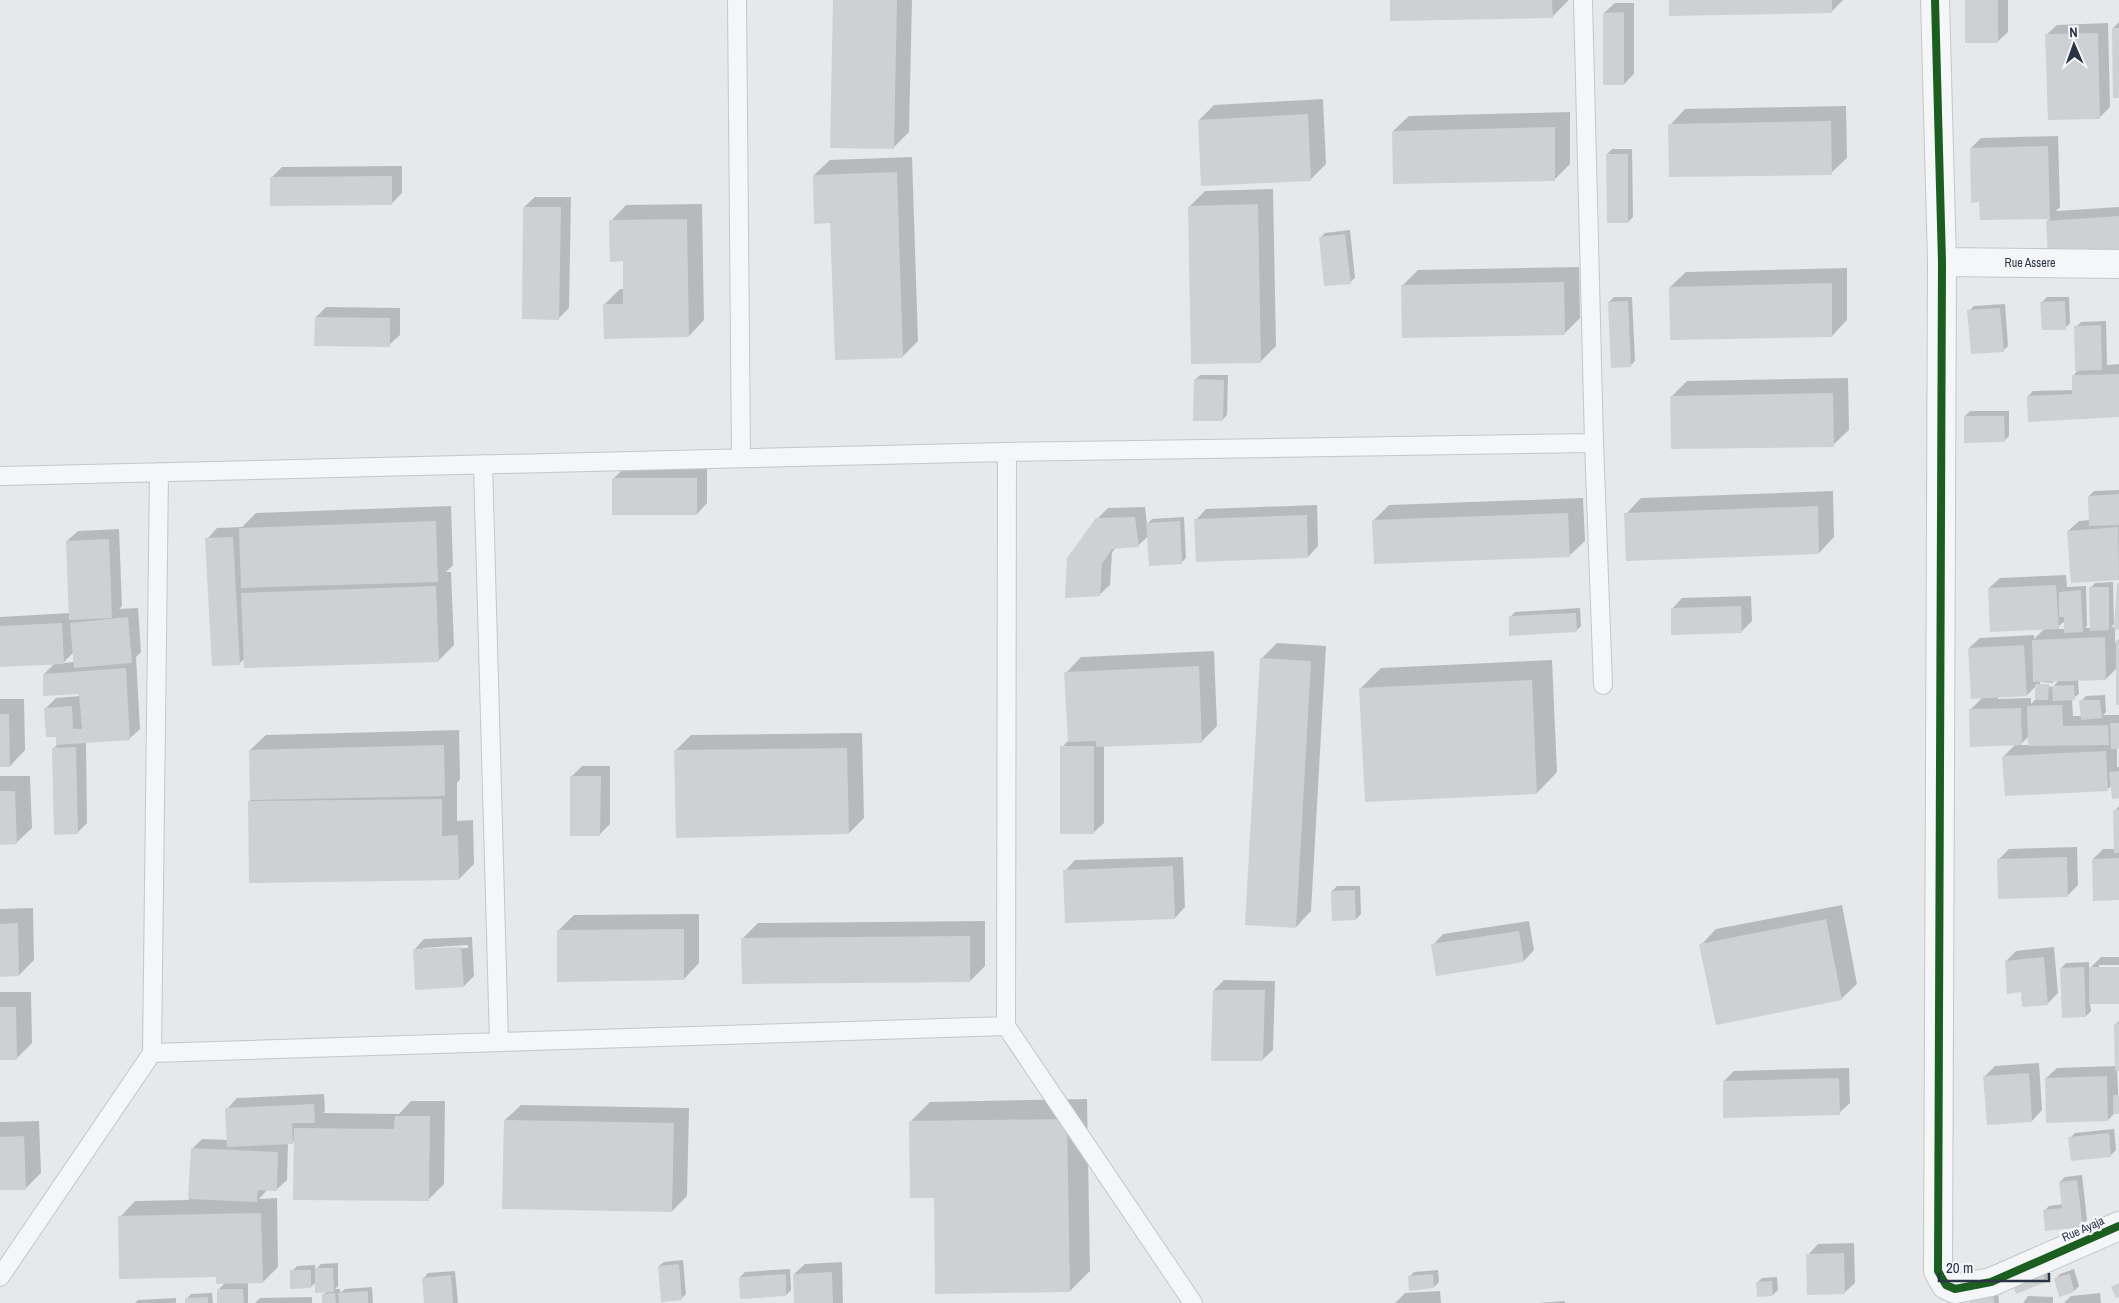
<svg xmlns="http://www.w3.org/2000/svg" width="2119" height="1303" font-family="'Archivo Narrow',sans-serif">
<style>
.shadow{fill:#0003;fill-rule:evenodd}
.building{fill:#ced0d3}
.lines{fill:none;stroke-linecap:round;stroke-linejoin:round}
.lane-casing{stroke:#c4c6c8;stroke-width:20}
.street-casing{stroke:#c4c6c8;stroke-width:30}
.lane{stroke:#f5f6f7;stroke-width:18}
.street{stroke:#f5f6f7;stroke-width:28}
.cycleway-casing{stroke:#f4f6f9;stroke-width:11}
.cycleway{stroke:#1b5e20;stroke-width:8}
.labels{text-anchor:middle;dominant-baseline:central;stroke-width:5;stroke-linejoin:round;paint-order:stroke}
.street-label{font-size:12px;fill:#2b3445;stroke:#f4f6f9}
</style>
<rect width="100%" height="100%" fill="#e6e8ea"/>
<path class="shadow" d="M834,0H912L909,132L894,147Z
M1391,0H1568V1L1552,17Z
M1670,0H1843L1832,11Z
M1966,0H2008V32L1997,42Z
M1615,3H1634V74L1624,84L1604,13Z
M2119,22V97L2113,28Z
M2108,23L2110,107L2100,117L2046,35L2057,25Z
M1323,99L1326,164L1311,179L1199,120L1214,105Z
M1846,106L1847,158L1831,173L1670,125L1685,109Z
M1570,112V164L1555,179L1393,131L1409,116Z
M2058,136L2060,207L2056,211L2119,207V249L2047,221L2051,218L1981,219V201L1971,148L1981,138Z
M1612,149H1632L1633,217L1628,222L1607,154Z
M912,157L918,341L902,357L832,222L814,175L830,160Z
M402,166V193L392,203L271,178L282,167Z
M1273,189L1276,346L1261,361L1190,206L1205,191Z
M535,197H571L569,308L558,319L524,207Z
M702,204L704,320L689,336L604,305L620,289H624V260L611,221L626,205Z
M1350,230L1355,278L1350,282L1320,238L1325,233Z
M1579,267L1580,318L1564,334L1402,286L1418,270Z
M1847,268V320L1832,336L1670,287L1686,272Z
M1614,297H1632L1635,361L1630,366L1609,302Z
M2047,297H2069L2070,323L2065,328L2042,302Z
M2005,304L2008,346L2003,351L1969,311L1974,306Z
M326,307L400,308V335L389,345L316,317Z
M2106,321L2107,365L2119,364V416L2028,396L2033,391L2074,390L2073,376L2079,369L2076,327L2081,322Z
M1200,375H1228L1227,415L1222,420L1195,380Z
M1848,378L1849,430L1833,445L1671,397L1687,381Z
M1970,411H2009V436L2004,441L1965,416Z
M624,468H707V503L697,514L613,479Z
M2119,490V579L2072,582L2068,531L2079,521L2090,520L2089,496L2094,491Z
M1833,491L1834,537L1819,553L1626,514L1641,498Z
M1583,498L1585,541L1569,556L1374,520L1389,505Z
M1317,505L1318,546L1308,557L1196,520L1206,509Z
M451,506L453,565L446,572H451L454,645L438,661L245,658L239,664L207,539L217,528L242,527L256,513Z
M1145,507L1147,524L1152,519L1184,517L1186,558L1181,563L1148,536L1138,546L1115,548L1112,553L1110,585L1099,595L1097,519L1108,508Z
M119,529L122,606L119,609L138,608L141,652L136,657L140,729L129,739L86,742L87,823L77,833L54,748L57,745V735L46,708L56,698L81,696V692L44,674L55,663L0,666V617L70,613L67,541L78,531ZM74,652L75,662L63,663Z
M2066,575L2067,587L2086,586L2087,626L2085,628H2091L2090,588L2095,583L2113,582L2114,624L2111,627H2116L2119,583V628H2115V643L2119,639V703L2117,668L2106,679L2078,680L2079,694L2072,699L2073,716H2082L2081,701L2086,696L2105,695L2106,712L2103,715H2119V747H2117V767H2119V797L2112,785L2107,790L2004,756L2016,744L1970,710L1983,697L1969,648L1980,638L2034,635V639L2045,628L1989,588L2000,578ZM2065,621V629H2057L2061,624ZM2059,680L2053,687L2040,685V682L2053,683V681ZM2037,685L2036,699L2031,704V698L1998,699V696L2027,695ZM2029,736V745H2020Z
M1751,596L1752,621L1742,631L1672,609L1682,598Z
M1580,608L1581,626L1576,631L1510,617L1515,612Z
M1277,643L1326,646L1311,911L1296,927L1261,659Z
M1214,651L1217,726L1202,741L1104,745V823L1093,833L1062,747L1069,740L1066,673L1081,657Z
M1552,660L1557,772L1537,793L1366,800L1361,688L1381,668Z
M0,699H24L25,750L10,766H0Z
M459,730L460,779L457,783V821L473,820L474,864L459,879L250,882V750L266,735Z
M862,733L864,818L849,833L676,750L691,735Z
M582,766H610V824L600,834L571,777Z
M0,776H30L32,828L16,843H0Z
M2119,806V899L2093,859L2103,849H2115V811Z
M2077,847L2078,885L2067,896L1998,860L2009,849Z
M1183,857L1185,907L1175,918L1065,871L1075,860Z
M1337,886H1360L1361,914L1356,919L1332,891Z
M1842,905L1857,984L1841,999L1701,945L1716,929Z
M33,908L34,960L19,975H0V909Z
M699,914V963L684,979L558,931L574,915Z
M985,921V966L970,981L743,938L758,923Z
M1529,921L1534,950L1524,961L1437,974L1433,945L1443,934Z
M472,937L474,976L464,986L414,950L424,939ZM468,945V948L423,950V948Z
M2054,947L2058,993L2048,1003L2023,1005L2022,991L2006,961L2016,951Z
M2101,957H2119V965H2099V968H2119V1003H2090L2091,1011L2086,1016L2061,968L2066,963L2089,962V969Z
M1224,980L1275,981L1273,1050L1262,1060L1214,990Z
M0,992H31L32,1043L17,1058L0,1059Z
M2119,1021V1069L2117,1070L2119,1113H2115L2108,1120L2046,1078L2057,1068L2116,1066L2115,1025Z
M2039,1063L2042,1110L2032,1121L1984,1077L1995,1066Z
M1849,1068L1850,1103L1839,1113L1724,1081L1734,1071Z
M324,1094L325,1111L323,1113L399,1114L411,1101H445L444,1184L429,1199L295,1140L292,1143H288L287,1180L276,1190L268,1189L259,1199L277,1198L278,1267L263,1282L248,1283V1303H218V1290L225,1283L217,1275L120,1217L135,1201L189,1200L192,1149L202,1139L228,1140L227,1109L237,1098Z
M1087,1099L1090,1271L1070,1291L935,1196L910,1122L930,1102Z
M521,1105L689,1108L687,1196L672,1211L505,1120Z
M39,1121L41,1173L25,1189H0V1122Z
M2114,1129L2116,1150L2111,1155L2070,1138L2075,1133Z
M2082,1175L2087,1220L2082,1225L2044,1211L2049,1206L2063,1204L2060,1182L2065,1177Z
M1854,1243L1855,1283L1844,1293L1808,1255L1818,1244Z
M683,1260L686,1294L681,1299L659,1266L664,1262Z
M842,1262L843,1303H795L794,1274L805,1264Z
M338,1263V1286L335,1289H340V1293L345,1289L372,1287L373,1303H324L323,1295L327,1291L316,1282L311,1287L292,1271L297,1266L315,1265V1270L321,1264Z
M2046,1264L2050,1276L2045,1281L2017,1292Z
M790,1269L791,1290L786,1295L740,1277L745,1272Z
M2074,1269L2079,1286L2074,1291L2055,1279L2060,1274Z
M1438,1270L1439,1282L1434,1287L1409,1277L1414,1272Z
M455,1271L458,1303H426L424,1278L428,1273Z
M1777,1277L1778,1290L1773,1295L1758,1296L1757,1283L1762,1278Z
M1998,1290L1999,1303H1971Z
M1440,1291L1441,1303H1395L1405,1293Z
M212,1293L213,1303H186V1299L191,1294Z
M2100,1293L2101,1303H2064L2071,1296Z
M2028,1296L2053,1297V1303H2023Z
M312,1297V1303H255L260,1298Z
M176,1298V1303H135L138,1300Z
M1565,1301V1303H1538Z"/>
<path class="building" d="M833,0H897L894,149L830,148Z
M1390,0H1552L1553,18L1390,21Z
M1669,0H1832V13L1669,16Z
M1965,0H1998V43H1965Z
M1624,12V85H1603V13Z
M2112,28H2119V98H2113Z
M2098,33L2100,119L2048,120L2045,34Z
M1308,114L1311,181L1201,186L1198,120Z
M1831,121L1832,175L1669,177L1668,124Z
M1555,127V181L1393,184L1392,131Z
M2048,146L2050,219L1980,220L1979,202L1971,203L1970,148Z
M1606,154H1628V223H1607Z
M897,172L903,358L835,360L830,223L814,224L813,175Z
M392,176V205L270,206V177Z
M1258,204L1261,363L1191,364L1188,206Z
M523,207H561L559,320L522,319Z
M2119,216V250L2048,255L2046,221Z
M687,219L689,337L604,339L603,304H623V261L610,262L609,220Z
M1345,234L1351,284L1324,286L1319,237Z
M1564,282L1565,335L1402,338L1401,285Z
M1832,283V337L1670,340L1669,287Z
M1628,301L1631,367L1611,368L1608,302Z
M2065,301L2066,330H2042L2040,302Z
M2000,308L2004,352L1971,354L1967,310Z
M315,317L390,318V347L314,346Z
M2101,325L2102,370L2075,371L2074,326Z
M2119,374V417L2028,422L2027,396L2072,394V375Z
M1194,379L1224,380L1223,421H1193Z
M1833,393L1834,447L1671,449L1670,396Z
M1964,416H2004L2005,442L1964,443Z
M612,478H697V515H612Z
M2119,494V525L2089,526L2088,496Z
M1818,506L1819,554L1626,561L1624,513Z
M1568,513L1570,557L1374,564L1372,520Z
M1307,515L1308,558L1196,562L1194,519Z
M1135,517L1139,547L1112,549L1102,564L1100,596L1065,598L1067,558L1096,518Z
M436,521L438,582L241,588L239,528Z
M1180,521L1182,564L1149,566L1146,523Z
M2118,527L2119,580L2071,583L2067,531Z
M233,537L240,665L212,666L205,538Z
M109,539L112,618L69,620L66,541Z
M2117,583H2119V630L2114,629Z
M2056,585L2059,629L1990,632L1988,588Z
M436,586L439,662L244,668L241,593Z
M2089,587H2109V630L2090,631Z
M2081,590L2083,632L2064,633V617H2059V592Z
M1741,606L1742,633L1671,635V608Z
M1576,613L1577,632L1509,636V616Z
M128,617L132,663L74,668L70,623Z
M62,623L64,664L0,667V626Z
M2105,637L2106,680L2033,682L2032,640Z
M2116,640H2119V705H2116Z
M2024,645L2027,696L1971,699L1968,648Z
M1260,658L1311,661L1296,928L1245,925Z
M1199,666L1202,743L1096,747V741L1068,742L1064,672Z
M126,668L130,740L56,745V737H46L44,708L72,706L73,729H82L79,694L43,696V674Z
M1532,680L1537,794L1365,802L1359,688Z
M2035,684H2049L2048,700H2035Z
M2074,685L2075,700L2053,701L2052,686Z
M2079,700H2100L2102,718L2081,720Z
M2062,705L2063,726L2108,725L2109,745L2028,746L2027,706Z
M2021,708L2022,745L1970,747L1969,709Z
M0,714H9L10,767H0Z
M2110,723H2119V749H2111Z
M444,745L445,796L250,800L249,750Z
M1060,746H1094V834H1060Z
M76,747L78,834L54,835L52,748Z
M847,748L849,834L676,838L674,750Z
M2106,751L2108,791L2005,796L2002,756Z
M2119,771V798L2112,799L2109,772Z
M570,776H601L600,836H570Z
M0,791H15L17,844L0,845Z
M442,799V836L458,835L459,880L249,883L248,801Z
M2113,810H2119V853H2114Z
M2067,857L2068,897L1998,899L1997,859Z
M2119,858V900L2093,901L2092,859Z
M1173,866L1175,919L1065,923L1063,870Z
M1355,890L1356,920L1332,921L1331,891Z
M1826,919L1842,1000L1716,1025L1699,944Z
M18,923L19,976L0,977V924Z
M684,929V980L557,982V930Z
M1519,931L1524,962L1436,976L1431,944Z
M970,936V982L742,984L741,938Z
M461,947L464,987L415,990L413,949Z
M2044,957L2048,1005L2022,1007L2021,992L2007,994L2005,961Z
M2084,967L2086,1017L2062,1018L2060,968Z
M2089,967H2119V1004H2089Z
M1213,990H1265L1263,1061H1211Z
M0,1007H16L17,1060H0Z
M2114,1024H2119V1071H2115Z
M2029,1073L2032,1122L1987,1125L1983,1076Z
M2107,1076L2108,1121L2046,1123L2045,1078Z
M1839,1078L1840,1115L1723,1118V1081Z
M2113,1095H2119V1114H2113Z
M314,1104L315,1123H292L293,1144L227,1147L225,1108Z
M395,1116H430L429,1201L293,1200L294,1128L394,1129Z
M1067,1119L1070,1292L935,1294L934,1198H910L909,1121Z
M504,1120L674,1123L672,1212L502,1209Z
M2109,1133L2111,1157L2071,1161L2068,1137Z
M24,1136L26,1190H0V1137Z
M191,1148L278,1152L277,1191L258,1190L257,1202L188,1199Z
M2077,1180L2083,1227L2045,1231L2043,1210L2062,1208L2059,1182Z
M261,1213L263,1283L216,1284V1277L119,1279L118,1216Z
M1844,1253L1845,1294L1807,1295L1806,1254Z
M679,1264L682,1300L661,1302L658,1266Z
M315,1268H333L334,1292L315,1293Z
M2041,1268L2046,1282L2016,1294L2011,1280Z
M290,1270H311V1288L290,1289Z
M832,1272L833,1303H794L793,1274Z
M786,1274V1296L740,1299L739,1277Z
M1433,1274L1434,1288L1409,1291L1408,1276Z
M2070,1274L2074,1292L2059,1297L2054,1278Z
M451,1275L453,1303H424L422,1278Z
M1772,1281L1773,1296L1757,1297L1756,1282Z
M2119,1283V1297L2116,1298L2111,1287Z
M217,1289H243L244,1303H217Z
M368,1291V1303H339L338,1293Z
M335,1293L336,1303H322V1294Z
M1993,1294L1994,1303H1970L1969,1296Z
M208,1297V1303H185V1298Z"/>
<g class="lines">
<defs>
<path id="lane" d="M737,0L741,458
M1583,0L1594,443L1603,685
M1007,452L1006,1026L1193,1303
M483,464L499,1042
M0,476L1007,452L1594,443
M152,1053L1006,1026
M0,1277L152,1053L159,472"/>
<path id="street" d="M1935,0L1942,262L1938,1271L1946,1285L1955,1289L1991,1282L2119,1226
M1942,262L2119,264"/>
</defs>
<use href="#lane" class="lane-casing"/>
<use href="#street" class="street-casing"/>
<use href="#lane" class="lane"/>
<use href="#street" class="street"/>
<defs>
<path id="cycleway" d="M1935,0L1942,262L1938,1271L1946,1285L1955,1289L1991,1282L2119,1226"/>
</defs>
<use href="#cycleway" class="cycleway-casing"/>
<use href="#cycleway" class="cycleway"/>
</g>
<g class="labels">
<g class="street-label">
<text x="2030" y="263">Rue Assere</text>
<text transform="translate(2083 1229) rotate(-24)">Rue Ayaja</text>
</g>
</g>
<g transform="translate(2074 45) rotate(358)" stroke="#f4f6f9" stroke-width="4" paint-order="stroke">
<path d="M0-4L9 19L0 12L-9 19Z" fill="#2b3445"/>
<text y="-8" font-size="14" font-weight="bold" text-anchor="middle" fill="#2b3445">N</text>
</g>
<path d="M1939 1273v8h110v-8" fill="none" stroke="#2b3445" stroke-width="2.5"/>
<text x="1946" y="1273" font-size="15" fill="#2b3445" stroke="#f4f6f9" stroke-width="4" paint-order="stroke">20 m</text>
</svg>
